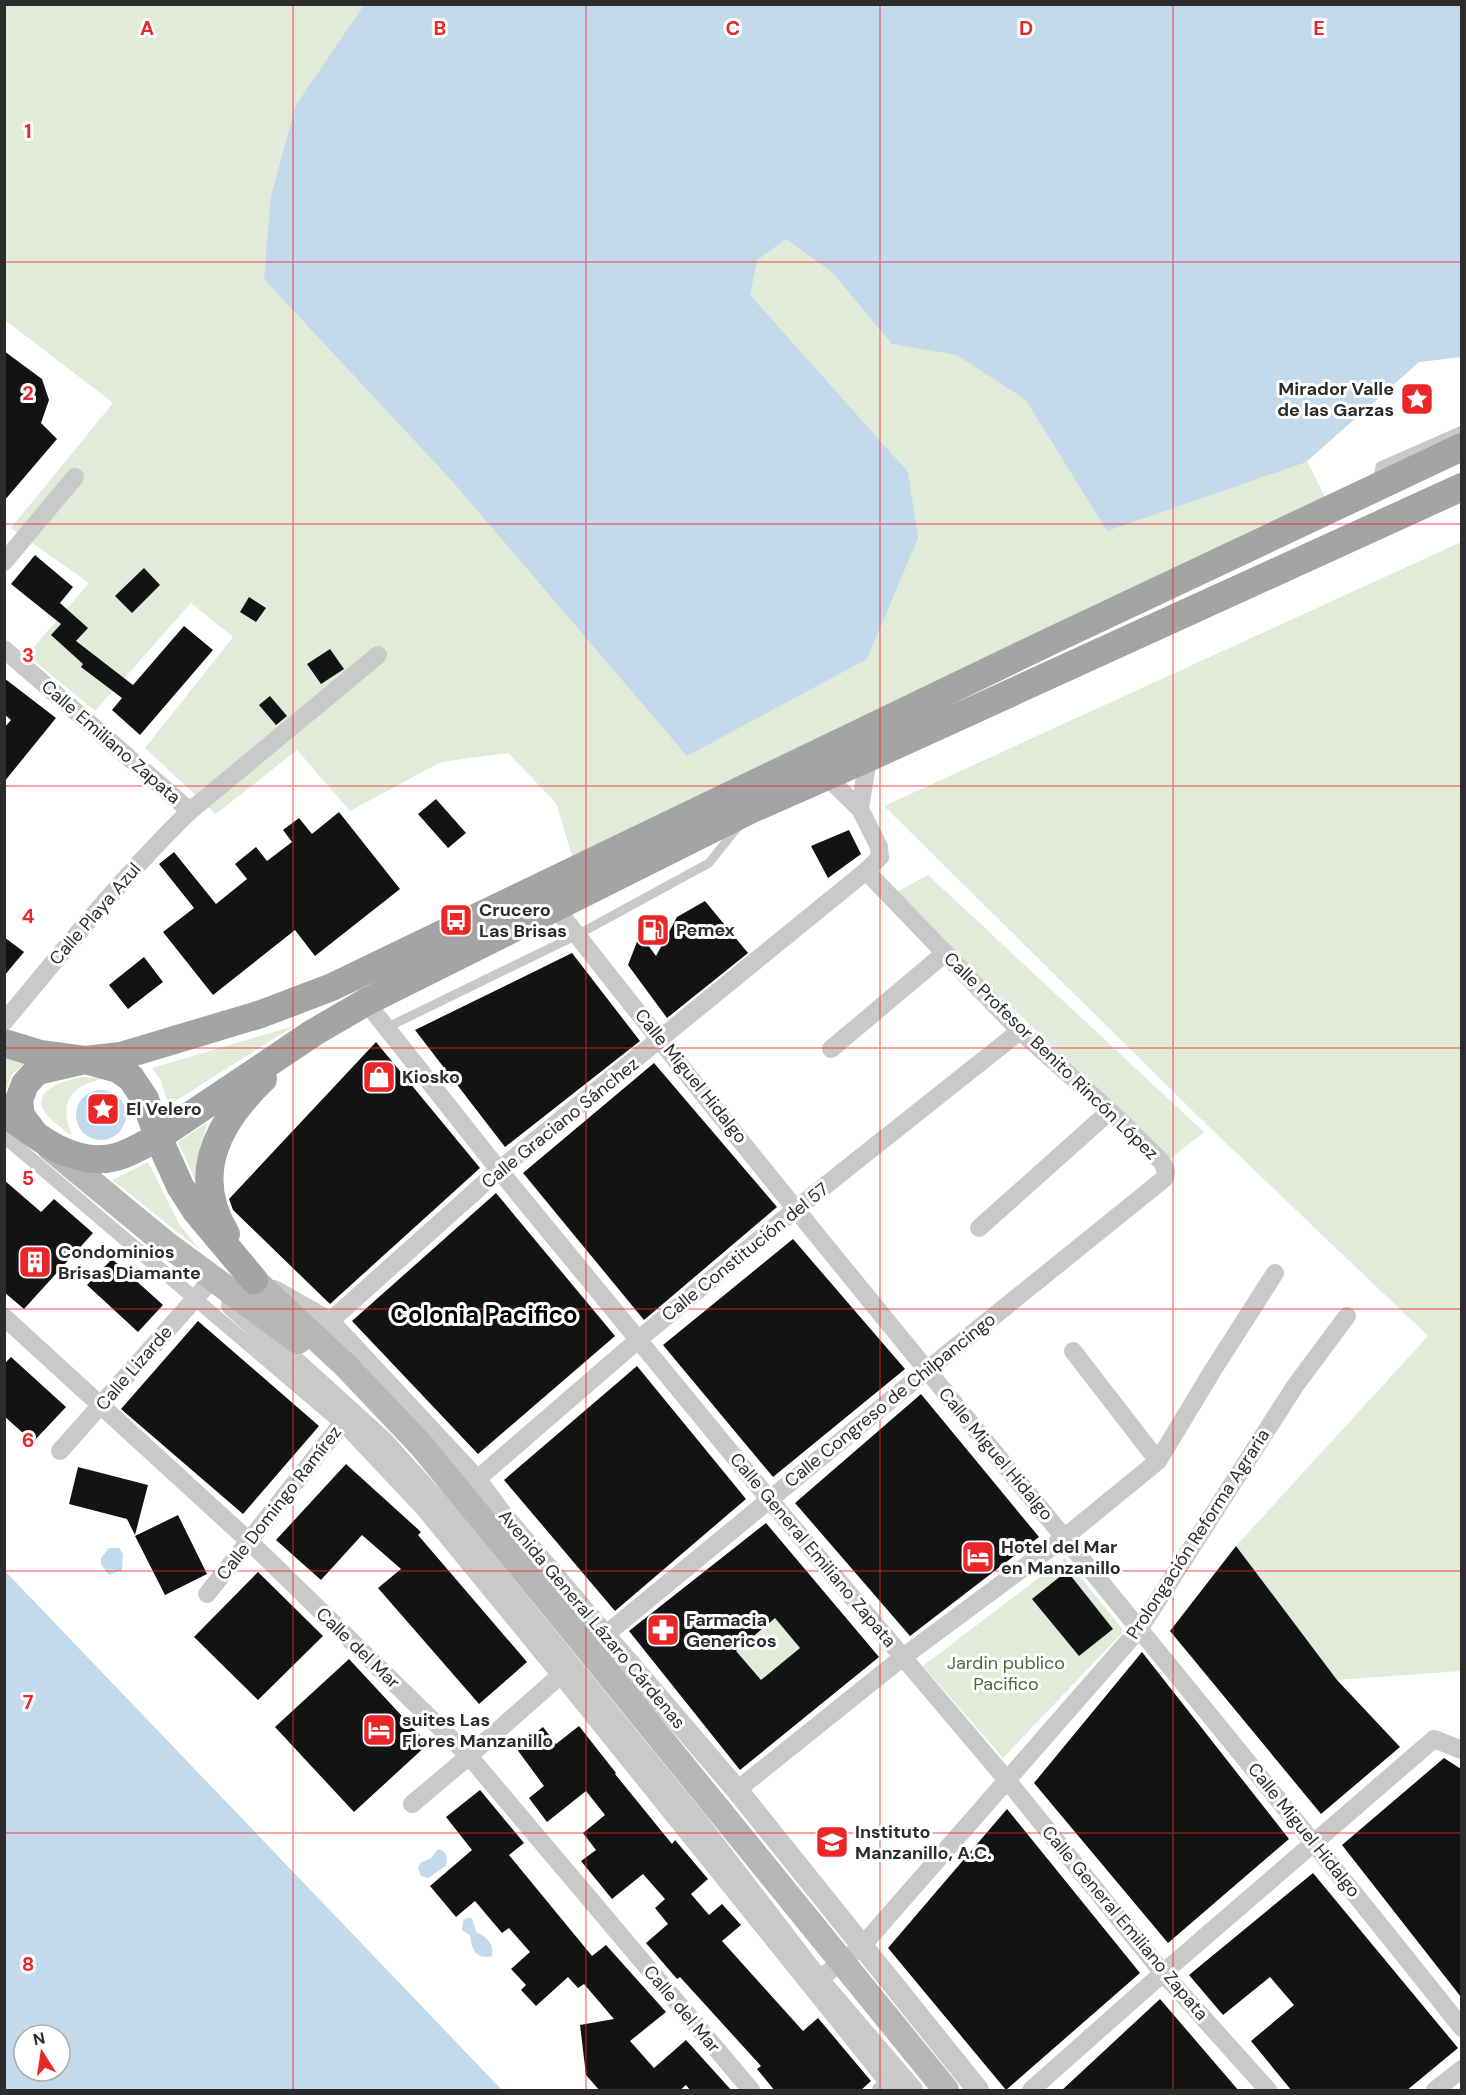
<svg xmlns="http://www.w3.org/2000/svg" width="1466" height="2095" font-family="'DM Sans',sans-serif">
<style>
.green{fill:#e1ebd8}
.water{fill:#c3d9ec;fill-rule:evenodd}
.building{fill:#131313;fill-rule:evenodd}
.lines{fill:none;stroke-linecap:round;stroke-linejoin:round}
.service{stroke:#c9c9c9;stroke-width:9}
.pedestrian{stroke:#c9c9c9;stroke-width:14}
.minor{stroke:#c9c9c9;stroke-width:18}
.tertiary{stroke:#c9c9c9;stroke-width:22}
.secondary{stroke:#b6b6b6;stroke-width:26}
.primary{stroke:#a4a4a4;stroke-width:28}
.grid{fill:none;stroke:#eb2628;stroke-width:1.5;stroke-opacity:0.55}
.labels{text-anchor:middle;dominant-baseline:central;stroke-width:6;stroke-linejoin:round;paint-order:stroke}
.poi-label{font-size:18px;font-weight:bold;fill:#2c2c2c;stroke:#fff;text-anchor:start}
.street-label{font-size:18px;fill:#2c2c2c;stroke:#fff}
.park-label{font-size:18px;fill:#4c6938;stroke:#fff}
.district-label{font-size:24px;font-weight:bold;fill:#000;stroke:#fff}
.grid-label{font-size:20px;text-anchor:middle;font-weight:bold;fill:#eb2628;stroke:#fff;stroke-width:6;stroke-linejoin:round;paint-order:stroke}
</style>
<rect width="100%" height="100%" fill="#fff"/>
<path class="green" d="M4,5H1461V357L1419,362L1307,461L1326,499L573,859L556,803L508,753L441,762L350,811L297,750L216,814L145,748L233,637L191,603L95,711L27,655L89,583L11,528L113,403L5,320Z
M1461,542V1671L1337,1680L1236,1546L1428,1336L1209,1127L884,806Z
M928,875L1204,1132L1170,1159L893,894Z
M294,1026L169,1105L160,1079L152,1068Z
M4,1056L27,1062L12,1074L7,1088L5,1086Z
M82,1077L107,1078C72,1084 57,1101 72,1136C63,1129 52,1122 46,1113C28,1090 67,1080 82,1077Z
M208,1122C201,1142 196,1160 196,1182L178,1142Z
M148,1162L179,1224L200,1250L112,1180Z
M1065,1558L1124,1631L1003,1758L923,1666Z
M773,1604L783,1628L800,1648L763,1679L752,1697L728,1641L743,1628L752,1638L764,1628L756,1618Z"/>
<path class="water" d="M364,5H1461V357L1419,362L1306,462L1107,531L1026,400L957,355L892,344L832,272L786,239L757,260L750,295L908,472L918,538L867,659L687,756L453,482L264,279L271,196L296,105Z
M76 1115a25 25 0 1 1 50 0a25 25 0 1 1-50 0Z
M109,1548H119L123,1554L122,1570L109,1575L101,1564V1558Z
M4,1571H5L502,2090H5ZM24,2035H60V2071H24Z
M438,1849C447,1851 448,1858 446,1866L428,1878L421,1876L418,1869L420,1863L431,1858Z
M466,1918H472L476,1932C487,1937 494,1943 492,1956C475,1960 472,1949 470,1935L462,1930L463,1921Z"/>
<path class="building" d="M4,351L42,379L49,400L41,423L57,439L4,501Z
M35,555L73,587L60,603L88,628L76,641L133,685L184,626L213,650L140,735L112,710L122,698L81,667L83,664L51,635L61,624L11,584Z
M144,568L160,585L132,613L115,596Z
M249,597L266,608L256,622L240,612Z
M330,649L344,669L321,684L307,664Z
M4,678L56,718L4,782V728L11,720L4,714Z
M270,696L287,716L276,725L259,705Z
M436,799L466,833L448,848L418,814Z
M339,812L400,889L315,956L295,930L213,995L163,932L194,908L159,864L174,852L216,904L247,879L235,864L256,847L267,861L292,842L283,830L299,818L312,834Z
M849,830L861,854L828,878L811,846Z
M705,901L748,953L667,1018L628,965L640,934L656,956L677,917Z
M4,937L24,952L4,976Z
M572,953L640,1041L505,1147L415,1030Z
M144,957L163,982L128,1009L109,985Z
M376,1042L480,1168L330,1304L233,1210L229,1199Z
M654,1063L777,1207L644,1320L523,1173Z
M4,1180L41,1212L54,1199L93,1233L24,1309L4,1292Z
M496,1193L615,1336L478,1454L352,1321Z
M793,1239L905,1369L773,1477L663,1345Z
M112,1259L163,1305L138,1332L87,1285Z
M198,1321L319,1426L243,1514L121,1409Z
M11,1357L66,1407L33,1442L4,1416V1364Z
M637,1366L746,1499L615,1611L504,1480Z
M921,1394L1039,1537L910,1636L795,1503Z
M346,1464L421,1532L418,1535L527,1662L479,1704L378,1588L401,1569L362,1535L321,1580L276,1540Z
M78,1467L148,1485L135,1535L127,1519L69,1504Z
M178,1515L207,1574L165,1595L135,1536Z
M766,1523L879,1657L740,1770L629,1631ZM775,1618L800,1648L761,1680L736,1651Z
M1236,1546L1337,1680L1400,1747L1321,1814L1170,1631Z
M1067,1571L1113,1629L1079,1656L1032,1599Z
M258,1572L323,1636L258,1700L194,1637Z
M1142,1652L1289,1839L1168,1943L1034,1783Z
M349,1659L428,1744L354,1812L275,1727Z
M579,1726L616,1773L615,1774L672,1844L675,1840L708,1879L691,1894L709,1915L722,1904L741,1925L722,1941L803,2031L818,2018L871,2081L860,2091H775L757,2069L761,2066L680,1977L677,1979L646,1943L668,1924L655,1908L665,1899L643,1874L612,1899L581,1861L596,1850L583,1833L605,1815L586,1791L547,1822L529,1798L544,1786L516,1748L543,1727L556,1744Z
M1444,1758L1461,1769V1997L1342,1845Z
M480,1790L524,1843L509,1855L592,1956L606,1945L666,2012L630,2041L654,2068L686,2040L732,2091H691L686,2085L679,2091H600L586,2075L580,2025L614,2019L584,1984L578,1988L568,1977L536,2006L521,1990L526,1985L511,1969L530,1952L509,1928L502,1933L475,1901L456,1917L430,1886L472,1850L446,1817Z
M1007,1809L1140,1973L1006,2090L888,1948Z
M1313,1873L1458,2048L1406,2091H1292L1251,2041L1294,2005L1270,1977L1223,2015L1189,1975Z
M1160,1999L1239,2091H1061Z"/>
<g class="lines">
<path class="service" d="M1377,482L1380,466L1462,430
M388,1027L577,935L709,863L737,828"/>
<path class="pedestrian" d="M4,1136L342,1424L423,1510L559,1676L892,2090"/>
<path class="minor" d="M4,562L75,477
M4,649L190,811
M825,775L860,809
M555,907C851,1286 1163,1651 1462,2028
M366,1002L499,1170L769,1499L1007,1780L1163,1973L1268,2090
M4,1022C64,950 123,876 190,811L378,655
M831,1049L944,954
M979,1228L1110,1111
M4,1317L250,1542L469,1756L751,2090
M329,1322L499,1170L866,871L880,857L879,847L860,809L868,758
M1073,1351L1158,1461
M60,1451L208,1284
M476,1480L638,1340L797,1208L1020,1031
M207,1594L351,1412
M605,1635L927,1370L1165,1178L1166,1171L1162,1162L1110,1111L1020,1031L866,871
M737,1790L903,1657L1065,1537L1158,1461L1213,1370L1275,1273
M412,1804L469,1756L571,1666
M818,1980L862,1946L1140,1628L1295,1386L1347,1316
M881,2090L899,2075
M1031,2090L1163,1973L1434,1739L1462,1750
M1435,2090L1462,2069"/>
<path class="tertiary" d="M274,1291L329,1322L476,1480L501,1514L737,1790L978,2090
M232,1305L384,1443L437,1502L697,1822L818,1980L912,2090"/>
<path class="secondary" d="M50,1148L165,1243L298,1341
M254,1280L346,1366L421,1445L588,1649L946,2090"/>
<path class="primary" d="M4,1043L40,1054L85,1060L121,1056L261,1014L332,987L1053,640L1462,447
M4,1112C35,1136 74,1168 116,1157C131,1153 145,1144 158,1137L313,1033L366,1002L752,809L868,758L1462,487
M33,1132L21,1116L19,1100L25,1084L37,1071L85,1060L118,1069L131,1078L145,1099L158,1137L180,1186L196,1211L254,1280
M226,1234C190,1175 217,1123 263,1079"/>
</g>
<path class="grid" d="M293,4V2090M586,4V2090M880,4V2090M1173,4V2090M4,262H1462M4,524H1462M4,786H1462M4,1048H1462M4,1309H1462M4,1571H1462M4,1833H1462"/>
<defs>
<symbol id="sight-square" viewBox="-11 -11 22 22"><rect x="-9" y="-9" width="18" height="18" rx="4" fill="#eb2628" stroke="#fff"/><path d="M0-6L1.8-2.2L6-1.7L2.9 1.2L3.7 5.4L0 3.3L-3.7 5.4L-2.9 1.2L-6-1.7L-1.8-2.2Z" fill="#fff"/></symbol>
<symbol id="bus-square" viewBox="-11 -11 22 22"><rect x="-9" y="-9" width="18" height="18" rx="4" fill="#eb2628" stroke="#fff"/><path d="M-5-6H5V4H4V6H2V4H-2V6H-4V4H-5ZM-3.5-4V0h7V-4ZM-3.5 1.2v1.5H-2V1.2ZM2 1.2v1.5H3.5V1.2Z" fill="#fff"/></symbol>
<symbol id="fuel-square" viewBox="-11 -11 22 22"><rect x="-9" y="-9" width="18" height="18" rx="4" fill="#eb2628" stroke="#fff"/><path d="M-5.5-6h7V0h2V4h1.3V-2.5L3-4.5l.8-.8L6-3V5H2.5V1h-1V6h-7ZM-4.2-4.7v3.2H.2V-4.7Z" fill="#fff"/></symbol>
<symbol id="shop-square" viewBox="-11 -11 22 22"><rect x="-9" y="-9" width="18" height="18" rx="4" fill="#eb2628" stroke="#fff"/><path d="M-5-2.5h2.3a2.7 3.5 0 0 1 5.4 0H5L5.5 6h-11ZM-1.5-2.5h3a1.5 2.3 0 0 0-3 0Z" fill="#fff"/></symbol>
<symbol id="building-square" viewBox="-11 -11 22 22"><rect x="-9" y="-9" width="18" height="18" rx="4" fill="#eb2628" stroke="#fff"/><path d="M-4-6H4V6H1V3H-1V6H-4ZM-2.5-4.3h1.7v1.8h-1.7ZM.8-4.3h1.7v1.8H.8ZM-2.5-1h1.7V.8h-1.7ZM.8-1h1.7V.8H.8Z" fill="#fff"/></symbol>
<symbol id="hotel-square" viewBox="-11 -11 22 22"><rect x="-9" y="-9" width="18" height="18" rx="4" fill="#eb2628" stroke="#fff"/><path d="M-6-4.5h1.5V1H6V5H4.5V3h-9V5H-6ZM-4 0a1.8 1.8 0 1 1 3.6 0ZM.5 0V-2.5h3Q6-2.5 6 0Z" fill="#fff"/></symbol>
<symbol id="pharmacy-square" viewBox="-11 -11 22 22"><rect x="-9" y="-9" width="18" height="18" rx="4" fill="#eb2628" stroke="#fff"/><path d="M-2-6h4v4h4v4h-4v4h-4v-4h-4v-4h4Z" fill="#fff"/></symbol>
<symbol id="university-square" viewBox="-11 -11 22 22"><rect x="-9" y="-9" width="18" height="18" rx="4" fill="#eb2628" stroke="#fff"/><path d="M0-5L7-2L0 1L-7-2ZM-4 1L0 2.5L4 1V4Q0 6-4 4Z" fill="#fff"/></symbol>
</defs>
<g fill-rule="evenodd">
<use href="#sight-square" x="1398" y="380" width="38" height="38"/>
<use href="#bus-square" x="437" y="901" width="38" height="38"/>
<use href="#fuel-square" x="634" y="911" width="38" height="38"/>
<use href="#shop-square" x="360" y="1058" width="38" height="38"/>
<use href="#sight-square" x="84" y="1090" width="38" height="38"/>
<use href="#building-square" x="16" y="1243" width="38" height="38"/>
<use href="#hotel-square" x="959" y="1538" width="38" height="38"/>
<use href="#pharmacy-square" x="644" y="1611" width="38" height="38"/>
<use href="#hotel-square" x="360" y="1711" width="38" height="38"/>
<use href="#university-square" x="813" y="1823" width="38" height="38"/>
</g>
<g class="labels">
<g class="poi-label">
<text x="1394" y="389" text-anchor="end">Mirador Valle<tspan x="1394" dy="21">de las Garzas</tspan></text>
<text x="479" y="910">Crucero<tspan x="479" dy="21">Las Brisas</tspan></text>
<text x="676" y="930">Pemex</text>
<text x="402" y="1077">Kiosko</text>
<text x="126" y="1109">El Velero</text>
<text x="58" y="1252">Condominios<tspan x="58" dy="21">Brisas Diamante</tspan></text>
<text x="1001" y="1547">Hotel del Mar<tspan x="1001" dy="21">en Manzanillo</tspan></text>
<text x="686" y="1620">Farmacia<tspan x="686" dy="21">Genericos</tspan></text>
<text x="402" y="1720">suites Las<tspan x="402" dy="21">Flores Manzanillo</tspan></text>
<text x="855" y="1832">Instituto<tspan x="855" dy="21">Manzanillo, A.C.</tspan></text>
</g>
<g class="street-label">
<text transform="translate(111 742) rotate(41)">Calle Emiliano Zapata</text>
<text transform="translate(95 914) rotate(-49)">Calle Playa Azul</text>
<text transform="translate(1051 1056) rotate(44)">Calle Profesor Benito Rincón López</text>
<text transform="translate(691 1076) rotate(51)">Calle Miguel Hidalgo</text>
<text transform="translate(560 1123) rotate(-39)">Calle Graciano Sánchez</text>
<text transform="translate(745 1252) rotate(-39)">Calle Constitución del 57</text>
<text transform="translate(134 1368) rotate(-49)">Calle Lizarde</text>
<text transform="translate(890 1400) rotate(-39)">Calle Congreso de Chilpancingo</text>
<text transform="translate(996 1454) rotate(50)">Calle Miguel Hidalgo</text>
<text transform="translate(279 1503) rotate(-52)">Calle Domingo Ramírez</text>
<text transform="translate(1198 1534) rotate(-57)">Prolongación Reforma Agraria</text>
<text transform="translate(813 1550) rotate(50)">Calle General Emiliano Zapata</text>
<text transform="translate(592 1619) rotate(50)">Avenida General Lázaro Cárdenas</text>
<text transform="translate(358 1648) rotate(44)">Calle del Mar</text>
<text transform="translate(1304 1830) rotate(51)">Calle Miguel Hidalgo</text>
<text transform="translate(1125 1923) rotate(50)">Calle General Emiliano Zapata</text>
<text transform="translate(682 2009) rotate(50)">Calle del Mar</text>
</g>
<g class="park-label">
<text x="1006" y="1663">Jardin publico<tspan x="1006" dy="21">Pacifico</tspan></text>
</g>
<g class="district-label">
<text x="484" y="1314">Colonia Pacifico</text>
</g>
</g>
<g class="grid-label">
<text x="147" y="35">A</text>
<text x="440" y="35">B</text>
<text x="733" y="35">C</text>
<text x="1026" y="35">D</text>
<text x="1319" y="35">E</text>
<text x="28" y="138">1</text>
<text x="28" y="400">2</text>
<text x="28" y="662">3</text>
<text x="28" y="923">4</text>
<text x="28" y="1185">5</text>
<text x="28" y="1447">6</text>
<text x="28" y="1709">7</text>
<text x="28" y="1971">8</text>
</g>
<rect width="1466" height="2095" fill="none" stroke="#2c2c2c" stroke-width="12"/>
<g transform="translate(42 2053) rotate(348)"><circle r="28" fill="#ffffff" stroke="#ababab" stroke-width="1.5"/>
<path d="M0-4.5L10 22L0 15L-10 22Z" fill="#eb2628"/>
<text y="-9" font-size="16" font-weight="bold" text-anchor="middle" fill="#2c2c2c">N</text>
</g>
</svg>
